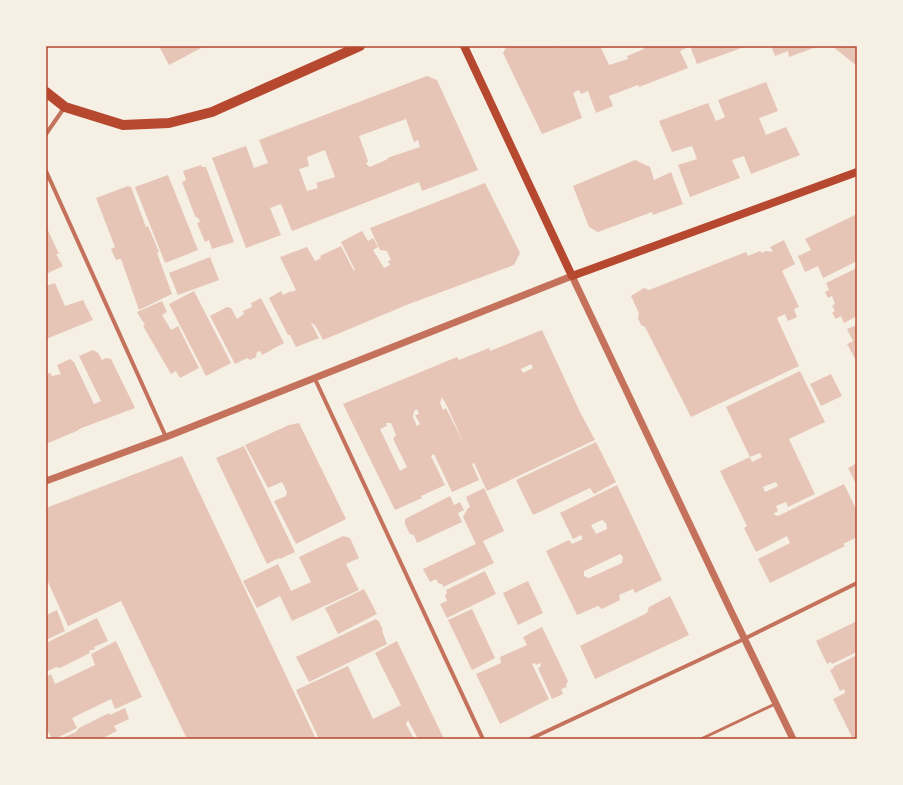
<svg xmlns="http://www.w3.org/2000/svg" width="903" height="785" font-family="Mulish,sans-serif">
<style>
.building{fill:#e6c5b7;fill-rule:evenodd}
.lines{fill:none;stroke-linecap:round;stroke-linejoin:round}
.service{stroke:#c5725c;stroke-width:3}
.minor{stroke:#c5725c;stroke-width:4}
.tertiary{stroke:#c5725c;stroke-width:7}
.secondary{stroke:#b5482f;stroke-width:8}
.primary{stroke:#b5482f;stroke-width:10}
.neatline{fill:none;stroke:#b5482f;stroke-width:1.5}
</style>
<rect width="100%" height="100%" fill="#f6efe4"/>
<path class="building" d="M159,46H205L169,65Z
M507,46H555L556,48L562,46H606L601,48L609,65L628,59L627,56L644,49L643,46H747L697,64L690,46L680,51L688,68L639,87L638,85L609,96L613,106L596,113L588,91L581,94L579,90L573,93L582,118L542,134L503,53Z
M771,46H819L789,57L788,51L775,56Z
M832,46H857V66Z
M427,76L437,80L478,170L422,191L419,182L292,231L281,204L270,208L281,235L246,248L212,158L246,146L254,168L268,163L259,140ZM406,119L414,142L418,140L420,147L387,158L388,159L370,167L366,164L368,161L359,136ZM325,150L335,177L316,183L318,188L307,191L299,169L309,166L307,157Z
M766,82L778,111L759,118L766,135L786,127L800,155L751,174L744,156L732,160L740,178L690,197L678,165L697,159L692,146L672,152L659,121L708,103L716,121L725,117L718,100Z
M635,160L650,167L654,180L671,172L683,204L653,215L652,212L598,232L589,227L573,186Z
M201,165L202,167H206L234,242L212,249L209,240L205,242L197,223L200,222L199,219L195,216L182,182L186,180L183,171Z
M168,175L198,250L165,263L135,187Z
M485,183L520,253L514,265L409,304L323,340L315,325H314L312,323H311L319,338L296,347L290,335H288L269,298L281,291L283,295L291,291L292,292L296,290L280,257L307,247L315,261L321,258L320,256L341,246L354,271L355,270L341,242L362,231L368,241L373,238L378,247L373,250L384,268L390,265L388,261L391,260L387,251L380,250L370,228Z
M128,186L131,187L146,227L148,226L159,252L157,253L172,294L139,310L121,259L116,260L111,249L115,247L96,198Z
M857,214V261L823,278L818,266L805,272L798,256L811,250L805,239Z
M46,226L59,254H56L63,266L46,274Z
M784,240L795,264L782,271L799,307L794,309L797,317L788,321L785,314L777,318L799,366L691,417L645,327L641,325L638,318L639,313L631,296L644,288L649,290L746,252L748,256L760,251L762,253L766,251L773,252L770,247Z
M210,257L219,280L178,295L169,273Z
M857,268V316L844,323L841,316L836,319L832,313L835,311L832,306L835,304L832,296L828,298L825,292L829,290L826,283Z
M55,283L65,306L83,300L93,320L46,339V286Z
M194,291L231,363L206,376L169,304Z
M261,298L284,343L262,355L260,351L257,352L256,357L250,360L247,358L235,364L210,316L227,307L231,308L237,319L244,314L243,311L252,307L251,303Z
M162,301L167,312L162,315L171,330L178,326L199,368L180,378L176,371L171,374L143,326L145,325L137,312Z
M857,325V362L847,344L853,341L847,329Z
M542,330L580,412L595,440L487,491L474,463L472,464L479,480L452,492L434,454L431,456L445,485L421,496L422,498L395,510L343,404L457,357L459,360L489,348L490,351ZM531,364L533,368L523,373L521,369ZM442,397L448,408L464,444L446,408L443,410L440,403ZM417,409L419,414L415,415L420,424L417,426L413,417L414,411ZM386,423H391L396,435L393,439L407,467L400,471L380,429L387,426Z
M93,350L98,353L102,360L106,358L111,359L135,408L79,429V430L46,444V374L50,373L52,376L61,374L57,365L70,359L74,362L94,404L101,401L79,356Z
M800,371L825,422L789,439L815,494L788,507L786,502L776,506L778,511L773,514L778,516L844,484L857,511V537L843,544L845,546L770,583L758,559L790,543L787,536L756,552L744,528L747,526L720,471L750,457L752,462L762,457L760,453L750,457L726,407ZM776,482L778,486L765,492L763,487Z
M831,374L842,396L821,406L810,384Z
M299,423L346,519L296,544L274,501L286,496L287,492L282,482L268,488L245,445L289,425Z
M596,442L616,482L594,494L590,488L533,515L516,480Z
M244,446L295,552L280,559L279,558L267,564L216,458Z
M182,456L316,739H187L121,601L68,626L48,582L46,583V508Z
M857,463V486L848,468Z
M617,485L662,580L635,593L633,589L619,595L620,600L602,609L598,606L577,615L546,551L569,540L572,544L583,539L581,535L573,539L560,513ZM602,520L606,523L607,529L596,534L591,525ZM620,554L623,557L622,563L589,578L584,576V571Z
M484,488L504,531L483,541L494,563L443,587V585L438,583L436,579L430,582L423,569L476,544L463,517L468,508L470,507L466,497Z
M450,496L454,505L460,502L464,510L458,513L462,522L417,543L414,535L410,534L405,524V519Z
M343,536L350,538L359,558L346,564L359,590L292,621L280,596L257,608L243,581L278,564L291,591L311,582L299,557Z
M485,571L496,594L447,618L440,604L447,601L445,596L447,592L446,590Z
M528,581L543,613L518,625L503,593Z
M364,589L377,614L338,634L325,608Z
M670,596L689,635L595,679L580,646L647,613L649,607Z
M472,609L495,658L472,670L448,620Z
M57,610L65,631L46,640V615Z
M97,618L108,641L94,647L95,649L89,651L90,653L60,668L56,667L46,672V643Z
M376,619L377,621L378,620L383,630L382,631L387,644L309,682L296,657Z
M857,621V652L832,664L831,662L827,664L816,641Z
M542,627L568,681L566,685L567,687L561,689L563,694L552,699L538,668L541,666L540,663L536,665L535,663L532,664L549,699L500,724L476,674L501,663L500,657L527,645L523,637Z
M116,641L142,697L115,709L111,699L72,718L77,728L55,739H52L46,728V677L51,674L55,684L95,665L91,654Z
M397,641L444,739H418L408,720L406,724L414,739H319L296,690L348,666L373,719L401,705L375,653Z
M857,655V739H853L833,699L845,693L844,689L840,691L830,670L834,668L833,667Z
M125,708L129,719L114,726L117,731L101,739H60L76,732L79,728L109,713L110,715Z"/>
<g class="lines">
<path class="service" d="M701,739L775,704"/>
<path class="minor" d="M46,134L64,108
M46,171L166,437
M315,379L483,739
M530,739L744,639L857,583"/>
<path class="tertiary" d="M46,481L166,437L572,276L729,607L793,739"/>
<path class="secondary" d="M464,46L572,276L857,172"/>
<path class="primary" d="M46,92L65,107L123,125L169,123L212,112L360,46"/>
</g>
<rect width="903" height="785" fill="none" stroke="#f6efe4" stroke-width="94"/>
<rect x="47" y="47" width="809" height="691" class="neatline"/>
</svg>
